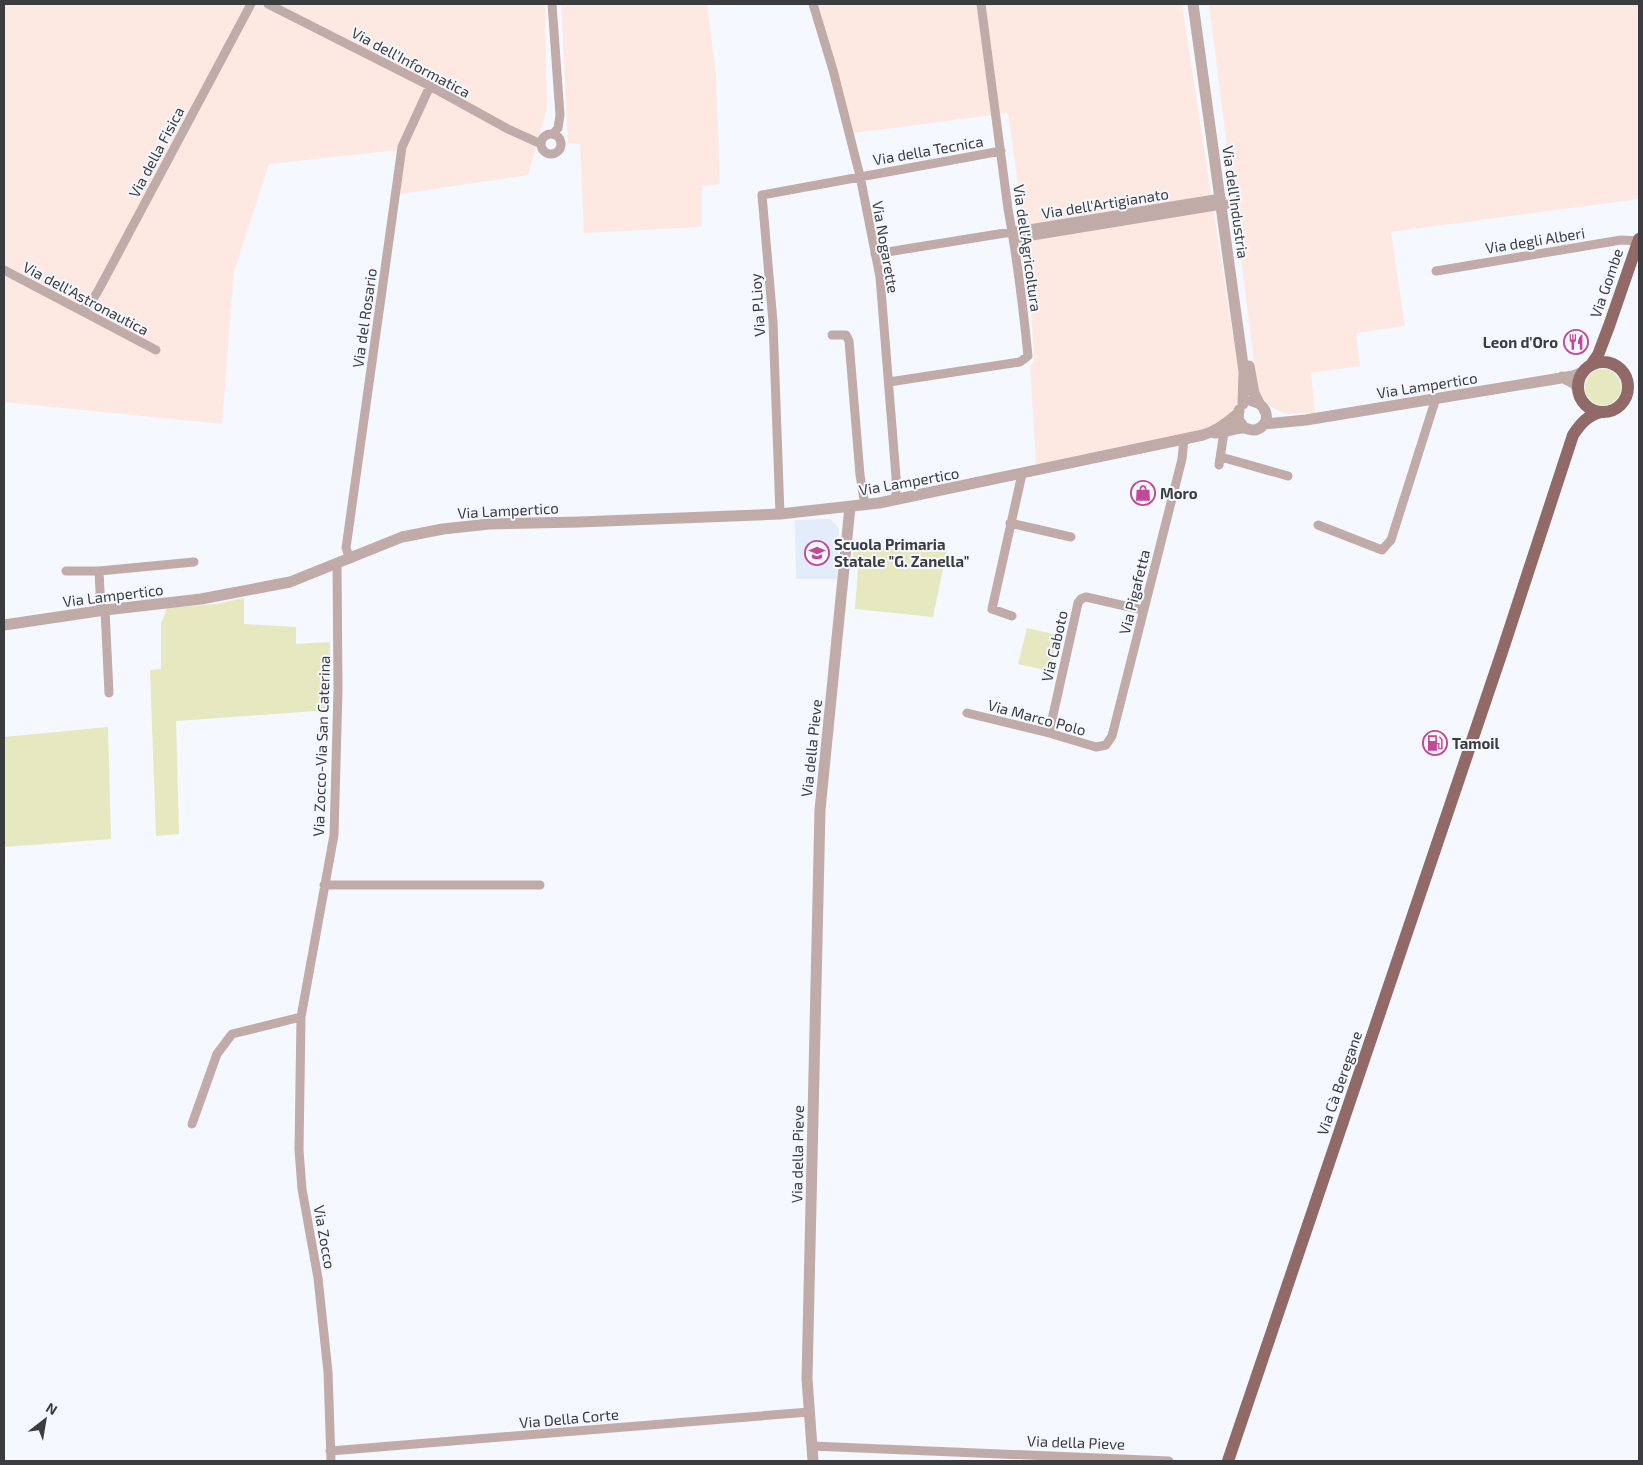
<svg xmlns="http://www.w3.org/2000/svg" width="1643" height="1465" font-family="'Exo 2',sans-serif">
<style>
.industrial{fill:#fde9e2}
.built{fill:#e3ecfb}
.green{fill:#e6e8c0}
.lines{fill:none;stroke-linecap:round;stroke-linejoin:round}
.minor{stroke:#c1aba9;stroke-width:9}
.tertiary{stroke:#c1aba9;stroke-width:11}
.primary{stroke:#916a68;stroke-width:12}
.labels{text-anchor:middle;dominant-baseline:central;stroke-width:4;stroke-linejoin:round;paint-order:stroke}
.street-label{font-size:15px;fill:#3a3c3f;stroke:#f5f8fe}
.poi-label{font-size:15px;font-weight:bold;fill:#3a3c3f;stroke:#f5f8fe;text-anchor:start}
</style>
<rect width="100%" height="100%" fill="#f5f8fe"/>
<path class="industrial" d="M4,4H545L547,109L528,175L394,195L399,150L269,164L234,272L222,424L4,402Z
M561,4H707L716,74L720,184L702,186V227L584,233L580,144L568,143Z
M815,4H1182L1238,370L1239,399L1226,420L1208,429L1036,465L1030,366L1034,362L1028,258L1008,113L854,133Z
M1209,4H1639V199L1391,232L1405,326L1356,333L1360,366L1311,373L1315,413L1286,414L1273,408L1265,401L1260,393L1255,370Z"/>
<path class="built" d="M830,519L839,528L837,579H796L795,520Z"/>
<path class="green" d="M1585 387a18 18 0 1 1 36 0a18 18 0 1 1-36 0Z
M890,547L947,549L933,617L855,609L858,568L851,567L853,552Z
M244,598V624L296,627V644L330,642L329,710L176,721L179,834L156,836L150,670L161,669V623L167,608L216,604Z
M1027,628L1058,635L1050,671L1018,664Z
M108,727L111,839L4,847V737Z"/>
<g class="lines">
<path class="minor" d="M268,4L430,86L508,129L541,144
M552,4L560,115L558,128L554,133
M813,4L833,70L860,176L880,277L896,477V500
M541 144a10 10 0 1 1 20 0a10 10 0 1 1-20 0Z
M1014,239L1228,204
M875,254L1221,198
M4,270L156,350
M1436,271L1621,240L1639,241
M82,310L90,304L98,291L251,4
M832,335H846L849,341L860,475L865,505
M889,382L1020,362L1028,356C1023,306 1017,257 1008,209L981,4
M1221,457L1288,476
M1219,465L1224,432
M780,514L773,322L762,195L1001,151
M1010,523L1071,537
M1318,525L1382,550L1391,540L1436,398
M350,559L346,548L402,147L430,86
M66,571H99
M105,610L109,693
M101,611L99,571L194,562
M1012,616L992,609L1022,474
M967,713L1049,733L1096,747L1106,745L1112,736L1182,459L1184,439
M1049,733L1078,603L1081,599L1086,597L1143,610
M324,885H540
M192,1124L217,1054L232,1034L301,1017
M812,1446L1169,1461
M330,1451L809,1412
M331,1461L328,1372L318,1278L302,1189L299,1150L301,1017L334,835L338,690L337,563"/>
<path class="tertiary" d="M1193,4L1244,372L1243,404
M1249,366L1254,393L1259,403
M1562,377L1575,384L1578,390
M1239,410L1238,419L1244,428
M1264,424L1306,420L1573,376L1583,372
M1215,433C1225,433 1234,428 1243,428C1249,428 1252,432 1258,429C1273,422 1266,403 1252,401
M4,625L105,610L201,599L290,582L402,537L443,529L489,524L579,522L780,514L879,503L1203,435C1217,431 1227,423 1237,414
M813,1461L807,1379L820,810L850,507"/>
<path class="primary" d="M1578 387a25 25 0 1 1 50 0a25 25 0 1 1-50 0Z
M1591,365L1598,355L1609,326L1639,239
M1228,1461L1502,652L1573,435C1581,423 1587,416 1601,412"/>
</g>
<defs>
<symbol id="restaurant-ring" viewBox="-11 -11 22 22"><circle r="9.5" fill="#f5f8fe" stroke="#c2489a" stroke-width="1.5"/><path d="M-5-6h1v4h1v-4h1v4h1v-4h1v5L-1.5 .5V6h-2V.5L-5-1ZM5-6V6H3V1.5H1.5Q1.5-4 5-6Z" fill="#c2489a"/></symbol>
<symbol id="shop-ring" viewBox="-11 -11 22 22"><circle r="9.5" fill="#f5f8fe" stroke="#c2489a" stroke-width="1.5"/><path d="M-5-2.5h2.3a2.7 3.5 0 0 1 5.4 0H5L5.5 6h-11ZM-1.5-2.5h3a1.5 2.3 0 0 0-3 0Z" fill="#c2489a"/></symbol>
<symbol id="school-ring" viewBox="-11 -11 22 22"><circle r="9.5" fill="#f5f8fe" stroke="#c2489a" stroke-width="1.5"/><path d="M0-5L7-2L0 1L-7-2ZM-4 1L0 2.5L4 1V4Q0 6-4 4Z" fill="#c2489a"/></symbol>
<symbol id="fuel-ring" viewBox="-11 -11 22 22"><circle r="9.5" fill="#f5f8fe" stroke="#c2489a" stroke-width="1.5"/><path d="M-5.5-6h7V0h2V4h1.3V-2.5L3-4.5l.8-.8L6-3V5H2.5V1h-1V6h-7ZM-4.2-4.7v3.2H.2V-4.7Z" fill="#c2489a"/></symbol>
</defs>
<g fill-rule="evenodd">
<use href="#restaurant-ring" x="1562" y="328" width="28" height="28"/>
<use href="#shop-ring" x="1129" y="479" width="28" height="28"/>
<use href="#school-ring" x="803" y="539" width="28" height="28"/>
<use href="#fuel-ring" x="1421" y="729" width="28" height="28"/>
</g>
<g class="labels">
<g class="street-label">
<text transform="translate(411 62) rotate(28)">Via dell'Informatica</text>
<text transform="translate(928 150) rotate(-10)">Via della Tecnica</text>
<text transform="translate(156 152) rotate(-62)">Via della Fisica</text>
<text transform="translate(1236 202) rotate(82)">Via dell'Industria</text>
<text transform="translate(1105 203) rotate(-9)">Via dell'Artigianato</text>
<text transform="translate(1535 240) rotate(-9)">Via degli Alberi</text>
<text transform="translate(886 247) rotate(80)">Via Nogarette</text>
<text transform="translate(1028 248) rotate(82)">Via dell'Agricoltura</text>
<text transform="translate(1606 283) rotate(-71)">Via Gombe</text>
<text transform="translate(86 298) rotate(28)">Via dell'Astronautica</text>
<text transform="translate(757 305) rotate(-94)">Via P.Lioy</text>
<text transform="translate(364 318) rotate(-82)">Via del Rosario</text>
<text transform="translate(1427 385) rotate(-9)">Via Lampertico</text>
<text transform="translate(909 481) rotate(-10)">Via Lampertico</text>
<text transform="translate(508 510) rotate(-3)">Via Lampertico</text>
<text transform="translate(1134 592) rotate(-76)">Via Pigafetta</text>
<text transform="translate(113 595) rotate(-7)">Via Lampertico</text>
<text transform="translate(1054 646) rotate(-77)">Via Caboto</text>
<text transform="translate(1037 717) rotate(15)">Via Marco Polo</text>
<text transform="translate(321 746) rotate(-88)">Via Zocco-Via San Caterina</text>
<text transform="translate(811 748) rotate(-84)">Via della Pieve</text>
<text transform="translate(1339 1083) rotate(-71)">Via Cà Beregane</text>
<text transform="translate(797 1154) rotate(-89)">Via della Pieve</text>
<text transform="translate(325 1237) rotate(80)">Via Zocco</text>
<text transform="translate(569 1418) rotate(-5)">Via Della Corte</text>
<text transform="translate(1076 1442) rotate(2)">Via della Pieve</text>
</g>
<g class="poi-label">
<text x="1558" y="342" text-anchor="end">Leon d'Oro</text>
<text x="1160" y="493">Moro</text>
<text x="834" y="544">Scuola Primaria<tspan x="834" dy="17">Statale "G. Zanella"</tspan></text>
<text x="1452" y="743">Tamoil</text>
</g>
</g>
<rect width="1643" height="1465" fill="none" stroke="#3a3c3f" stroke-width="10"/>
<g transform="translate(45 1420) rotate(31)" stroke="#f5f8fe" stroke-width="4" paint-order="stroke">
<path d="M0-4L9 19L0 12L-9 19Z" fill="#3a3c3f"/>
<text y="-8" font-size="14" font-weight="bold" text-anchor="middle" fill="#3a3c3f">N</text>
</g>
</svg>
